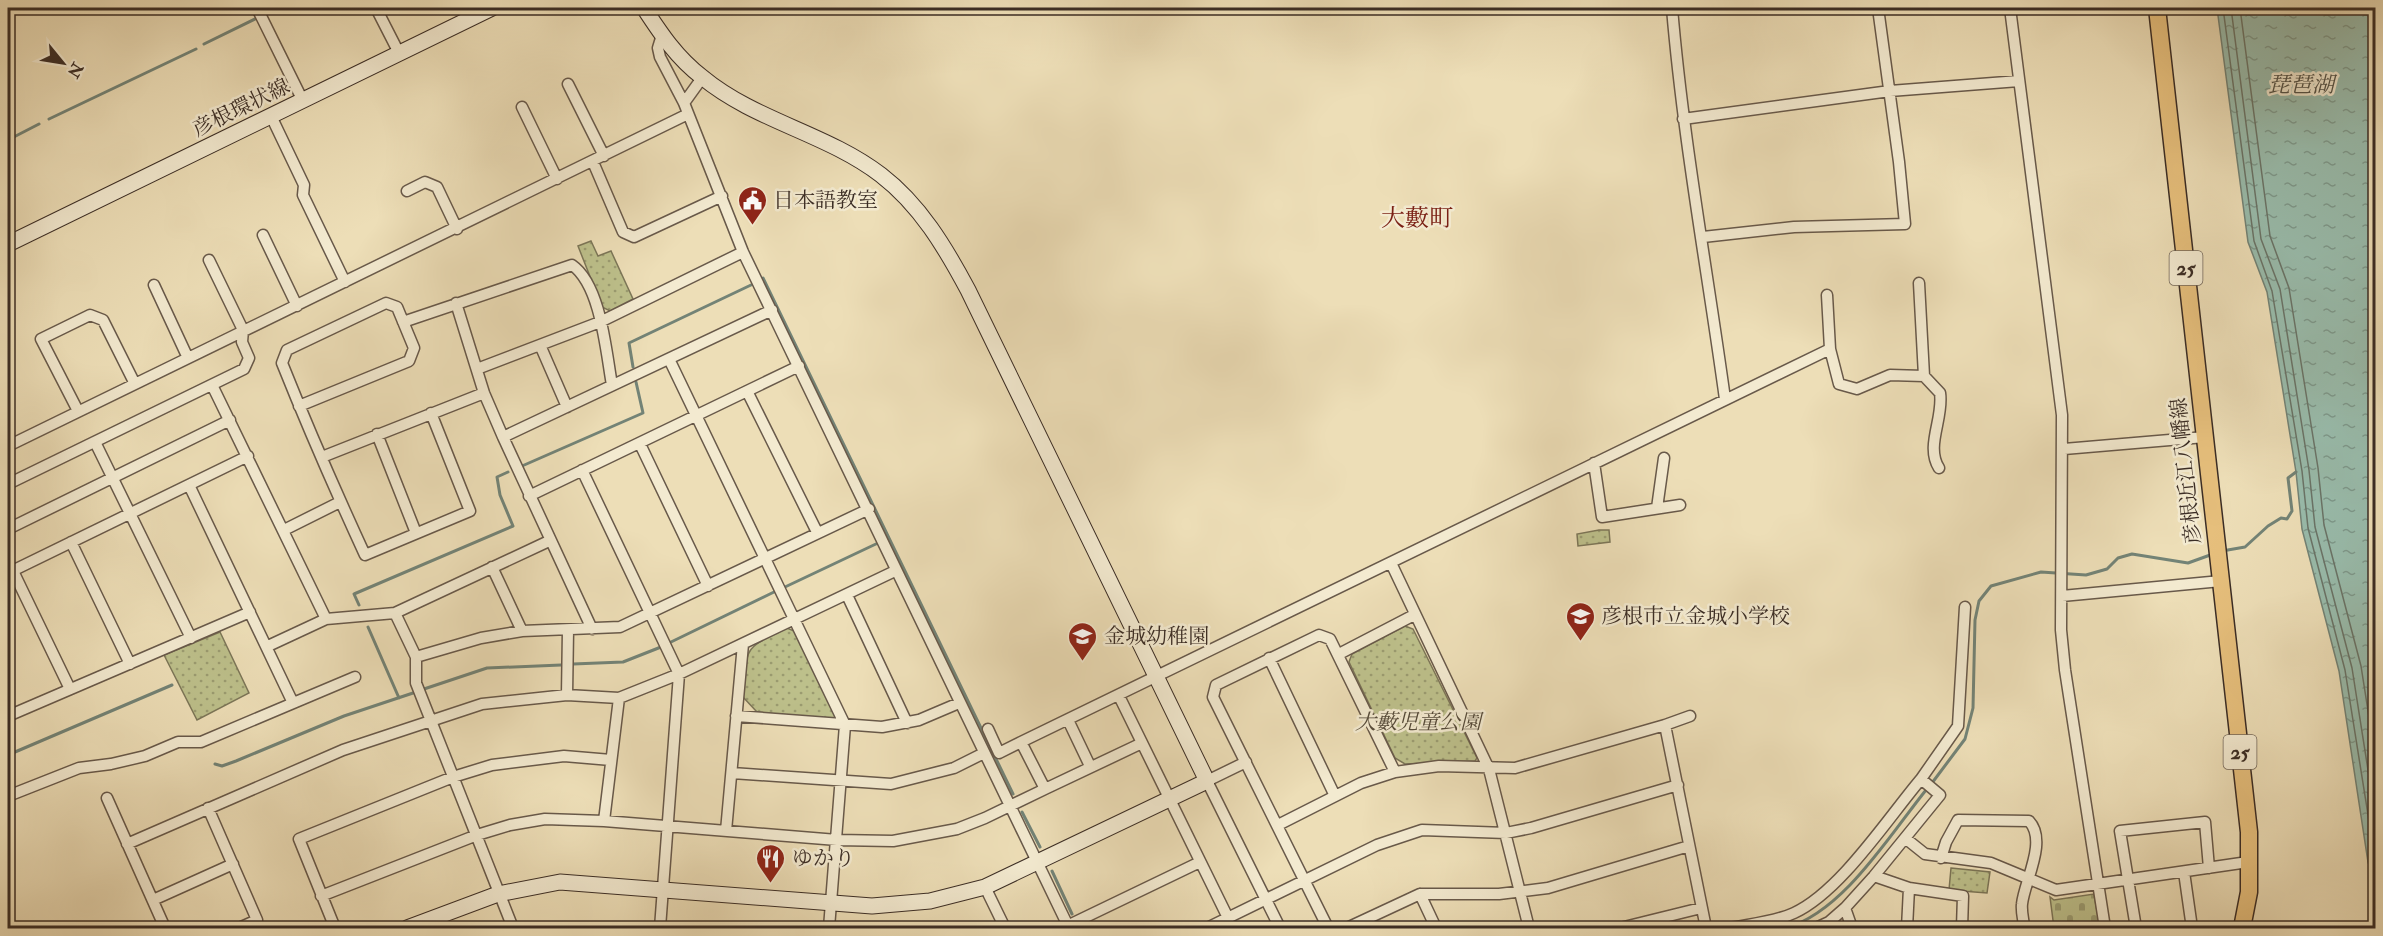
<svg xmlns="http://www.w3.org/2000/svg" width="2383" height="936" font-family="'IM FELL Double Pica','Noto Serif JP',serif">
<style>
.cemetery{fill:url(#cemetery-stones);stroke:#7c7658;stroke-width:1.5}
.park{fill:url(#park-dots);stroke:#7c7658;stroke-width:1.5}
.water{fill:url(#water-ripples);stroke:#738376;stroke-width:1.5}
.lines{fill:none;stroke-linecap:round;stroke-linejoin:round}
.shore{stroke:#6a7468;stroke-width:1.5}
.stream{stroke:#738376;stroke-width:3}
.street-casing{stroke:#68594a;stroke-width:13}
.secondary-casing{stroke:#3b2d25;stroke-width:17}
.primary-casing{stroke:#3b2d25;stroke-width:19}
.street{stroke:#f3ead0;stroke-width:10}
.secondary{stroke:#f3ead0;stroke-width:15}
.primary{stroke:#e6bf7c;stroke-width:16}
.labels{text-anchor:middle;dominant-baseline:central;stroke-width:5;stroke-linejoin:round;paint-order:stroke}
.shield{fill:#f3ead0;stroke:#726658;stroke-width:1.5}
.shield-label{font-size:20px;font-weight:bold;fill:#3b2d25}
.street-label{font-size:21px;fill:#3b2d25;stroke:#f3ead0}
.poi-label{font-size:21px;fill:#3b2d25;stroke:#f3ead0;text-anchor:start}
.park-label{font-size:21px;font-style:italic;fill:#554a39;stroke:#f3ead0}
.water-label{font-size:22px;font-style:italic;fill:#525147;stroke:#f3ead0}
.quarter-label{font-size:24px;fill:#7a1f14;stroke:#f3ead0}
</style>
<defs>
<pattern id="cemetery-stones" width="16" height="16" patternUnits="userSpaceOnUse" patternTransform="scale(1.5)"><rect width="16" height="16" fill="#bdc08b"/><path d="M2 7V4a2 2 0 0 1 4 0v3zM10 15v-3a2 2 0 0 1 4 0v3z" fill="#9b9c71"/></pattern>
<pattern id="park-dots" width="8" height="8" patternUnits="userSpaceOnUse" patternTransform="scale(1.5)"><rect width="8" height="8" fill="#bdc08b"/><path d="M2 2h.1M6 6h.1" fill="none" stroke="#9b9c71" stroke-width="1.8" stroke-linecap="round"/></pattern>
<pattern id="water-ripples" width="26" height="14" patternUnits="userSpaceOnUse" patternTransform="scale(1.5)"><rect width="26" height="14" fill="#99bcac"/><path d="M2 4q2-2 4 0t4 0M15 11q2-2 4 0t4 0" fill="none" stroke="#7e998c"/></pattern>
</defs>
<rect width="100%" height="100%" fill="#eddeb7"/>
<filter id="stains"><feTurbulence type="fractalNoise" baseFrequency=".00333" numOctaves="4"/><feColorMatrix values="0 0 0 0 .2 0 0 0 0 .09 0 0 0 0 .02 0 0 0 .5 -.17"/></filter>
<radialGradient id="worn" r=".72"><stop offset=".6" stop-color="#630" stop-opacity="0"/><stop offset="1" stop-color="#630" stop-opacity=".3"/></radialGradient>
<path class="cemetery" d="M2094,894L2100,928H2054L2050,897L2054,900Z"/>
<path class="park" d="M591,241L598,256L611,251L633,299L610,311L602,307L578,246Z
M1599,530H1609L1610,542L1578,546L1577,534Z
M1405,626L1413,629L1477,758L1475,761L1405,764L1395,758L1349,662L1352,654Z
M787,628L794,631L836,715L834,720L757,712L743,697C748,646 740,651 787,628Z
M220,632L249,693L197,720L164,655Z
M1951,868L1990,872L1987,893L1949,890Z"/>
<path class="water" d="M2217,8H2375V884L2368,862L2339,671L2302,529L2296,472L2267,292L2248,242Z"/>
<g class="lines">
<path class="shore" d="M2223,8L2254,241L2272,291L2302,471L2308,528L2345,670L2376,865
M2231,8L2261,239L2280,289L2309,470L2315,527L2352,668L2376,821
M2240,8L2270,236L2289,288L2318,468L2324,525L2361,666L2376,762"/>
<path class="stream" d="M204,44L259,17
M49,119L196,49
M8,140L39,124
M763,278L1013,794
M633,367L629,343L751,285
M522,466L643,413L636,382
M2222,551L2245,547L2268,526L2281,518L2287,519L2292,511L2288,478L2296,472
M785,587L878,543
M359,605L354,594L513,526L500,495L497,477L508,472
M368,627L399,698
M671,642L774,592
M573,664L623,662L661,647
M424,689L487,668L561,665
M8,755L172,685
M215,764L222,766L236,761L344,716L413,693
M1932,783L1965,739L1973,708L1975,620L1979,601L1991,586L2041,572L2086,575L2107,569L2118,558L2132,554L2188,563L2213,554
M1022,812L1040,847
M1052,871L1072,914
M1786,928C1843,912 1889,836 1926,790"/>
<defs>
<path id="street" d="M257,8L303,101
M376,8L399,53
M1672,8C1683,139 1707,268 1725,399
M2010,8L2062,415L2061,630L2065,670L2105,928
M662,35L658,48L660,57L684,103
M702,78L684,103L743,252L1069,928
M568,84L604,156
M522,107L557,179
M271,116L304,185L303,195L345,282
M1683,119L1890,91L2019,81
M593,162L623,232L634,237L722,196
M407,191L425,182L437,187L457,229
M263,235L297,306
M1703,237L1794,227L1905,224L1899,162L1878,8
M154,285L187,356
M456,303L484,393L503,437L592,629
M403,322L572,265C601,285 606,352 612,385
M540,345L567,407
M1830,349L1839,384L1857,389L1890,375L1924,376L1919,283
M669,359L845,725L829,928
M477,369L600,322L743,252
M1924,376L1940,393C1944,418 1925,446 1939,468
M212,385L326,619
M747,391L817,532
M299,406L409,361L414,348L397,307L386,303L287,350L282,363C308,428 336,492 365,555L470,511L431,413
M78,411L41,339L90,315L103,320L134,382
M377,434L416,533
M503,437L772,310
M95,442L191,638
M640,444L708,586
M8,446L688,114
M2064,449L2205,437
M322,457L484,393
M1594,463L1602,517L1680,505
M582,470L679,674L660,928
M8,484L244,369L249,358L242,342L243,330L209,260
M189,485L293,703
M529,496L799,366
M1657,508L1664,458
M8,529L230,420
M284,530L340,502
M71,542L130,664
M1391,563L1489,769L1529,928
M492,567L522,631
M13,571L70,689
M8,573L248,456
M847,595L907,723
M2062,596L2221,581
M395,613L416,657V683L513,928
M268,646L326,619L395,613L549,541
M1339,654L1414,615
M416,657L481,638L522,631L620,627L869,509
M1269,658L1335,796
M567,695L568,630
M1119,696L1233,928
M8,716L250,612
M736,716L882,727L919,720L959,703
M1068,720L1090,766
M1665,725L1690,716
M988,729L999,753L1021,742
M1246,762L1207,781L1280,928
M732,773L891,784L954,768L984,753
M1921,779L1958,726L1965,607
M1045,789L1142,743
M8,796L79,768L111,764L145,756L178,742H201L355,677
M107,798L165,928
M208,808L257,920L239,928
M604,821L619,698
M1278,825L1361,783L1395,772L1439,766L1515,768L1665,725L1706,928
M726,831L743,644
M1905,838L1925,854L1991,863L2056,890L2248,862
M127,844L343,750L482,704L567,695L619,698L679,674L895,571
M1941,858L1946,842L1958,820L2029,821C2048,841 2024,882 2022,904C2021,912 2024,921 2024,928
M2184,872L2192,928
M985,887L1005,928
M1420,894L1436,928
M321,896L477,835L510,825L545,819L604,821L837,840L893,841L957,829L985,818L1045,789L1021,742L1830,349L1827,295
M153,900L233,864
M1067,926L1200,862
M335,928L299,839L453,777L492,765L564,756L611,760
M1207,928L1377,845L1422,830L1506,833L1531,828L1678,785
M1328,928L1213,697L1216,685L1319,635L1330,639L1395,772
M1347,928L1420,894H1499L1548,888L1689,846
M1620,928L1701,908
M1730,928C1750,924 1775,922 1794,913C1840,892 1888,818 1921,779L1940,795L1874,876
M1816,928L1829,922L1845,908
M1852,928L1845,908L1874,876L1909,888L1963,896L1962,928
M1907,928L1909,888
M2136,928L2120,831L2205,822L2209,868"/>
<path id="secondary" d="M8,244L492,8
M407,928L498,894L560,882L872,906L930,901L985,887L1207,781L968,290C945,247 920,205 881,175C826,133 755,121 702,77C677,58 661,34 644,8"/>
<path id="primary" d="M2157,8L2249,832V892L2242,928"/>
</defs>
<use href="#street" class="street-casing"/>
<use href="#secondary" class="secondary-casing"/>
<use href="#primary" class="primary-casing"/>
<use href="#street" class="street"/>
<use href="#secondary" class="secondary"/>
<use href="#primary" class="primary"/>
</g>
<defs>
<symbol id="civic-pin" viewBox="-11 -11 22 30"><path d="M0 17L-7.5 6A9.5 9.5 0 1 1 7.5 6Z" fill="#8f2418" stroke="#f3ead0"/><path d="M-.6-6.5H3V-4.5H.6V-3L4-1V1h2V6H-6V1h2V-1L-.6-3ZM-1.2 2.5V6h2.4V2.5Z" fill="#fff"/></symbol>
<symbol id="school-pin" viewBox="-11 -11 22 30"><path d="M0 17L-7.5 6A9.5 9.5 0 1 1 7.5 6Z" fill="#8f2418" stroke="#f3ead0"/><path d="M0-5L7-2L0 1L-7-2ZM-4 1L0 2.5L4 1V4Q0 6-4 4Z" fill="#fff"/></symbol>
<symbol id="restaurant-pin" viewBox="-11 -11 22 30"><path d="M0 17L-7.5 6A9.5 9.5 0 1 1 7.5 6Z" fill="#8f2418" stroke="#f3ead0"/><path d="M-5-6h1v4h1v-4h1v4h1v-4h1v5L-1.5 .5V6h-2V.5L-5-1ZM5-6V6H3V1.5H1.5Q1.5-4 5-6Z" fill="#fff"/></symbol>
</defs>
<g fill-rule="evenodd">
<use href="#civic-pin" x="736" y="184" width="33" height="45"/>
<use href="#school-pin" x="1564" y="600" width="33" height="45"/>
<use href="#school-pin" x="1066" y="620" width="33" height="45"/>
<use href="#restaurant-pin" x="754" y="842" width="33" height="45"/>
</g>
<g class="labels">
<g class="shield">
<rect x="2169.5" y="251" width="33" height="34" rx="4.5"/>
<rect x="2223.5" y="735" width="33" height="34" rx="4.5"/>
</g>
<g class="shield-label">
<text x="2186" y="268">25</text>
<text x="2240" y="752">25</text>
</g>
<g class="street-label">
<text transform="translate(241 108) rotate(-26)">彦根環状線</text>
<text transform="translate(2186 471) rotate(-96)">彦根近江八幡線</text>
</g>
<g class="poi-label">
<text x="773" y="200">日本語教室</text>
<text x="1601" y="616">彦根市立金城小学校</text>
<text x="1104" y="636">金城幼稚園</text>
<text x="792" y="858">ゆかり</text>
</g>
<g class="park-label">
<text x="1418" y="722">大藪児童公園</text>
</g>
<g class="water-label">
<text x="2301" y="85">琵琶湖</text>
</g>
<g class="quarter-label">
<text x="1417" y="218">大藪町</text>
</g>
</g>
<rect width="2383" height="936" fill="none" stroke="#eddeb7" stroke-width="30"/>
<rect x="9" y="9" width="2365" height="918" fill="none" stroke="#3b2d25" stroke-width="3"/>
<rect x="15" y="15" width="2353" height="906" fill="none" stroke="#3b2d25" stroke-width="1.5"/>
<g transform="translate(63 63) rotate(120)" stroke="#f3ead0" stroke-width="4.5" paint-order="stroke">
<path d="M0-4.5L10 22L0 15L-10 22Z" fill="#3b2d25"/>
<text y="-9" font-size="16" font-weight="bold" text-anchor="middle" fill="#3b2d25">N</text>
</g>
<rect width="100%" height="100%" filter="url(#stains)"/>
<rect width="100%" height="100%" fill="url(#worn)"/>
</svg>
